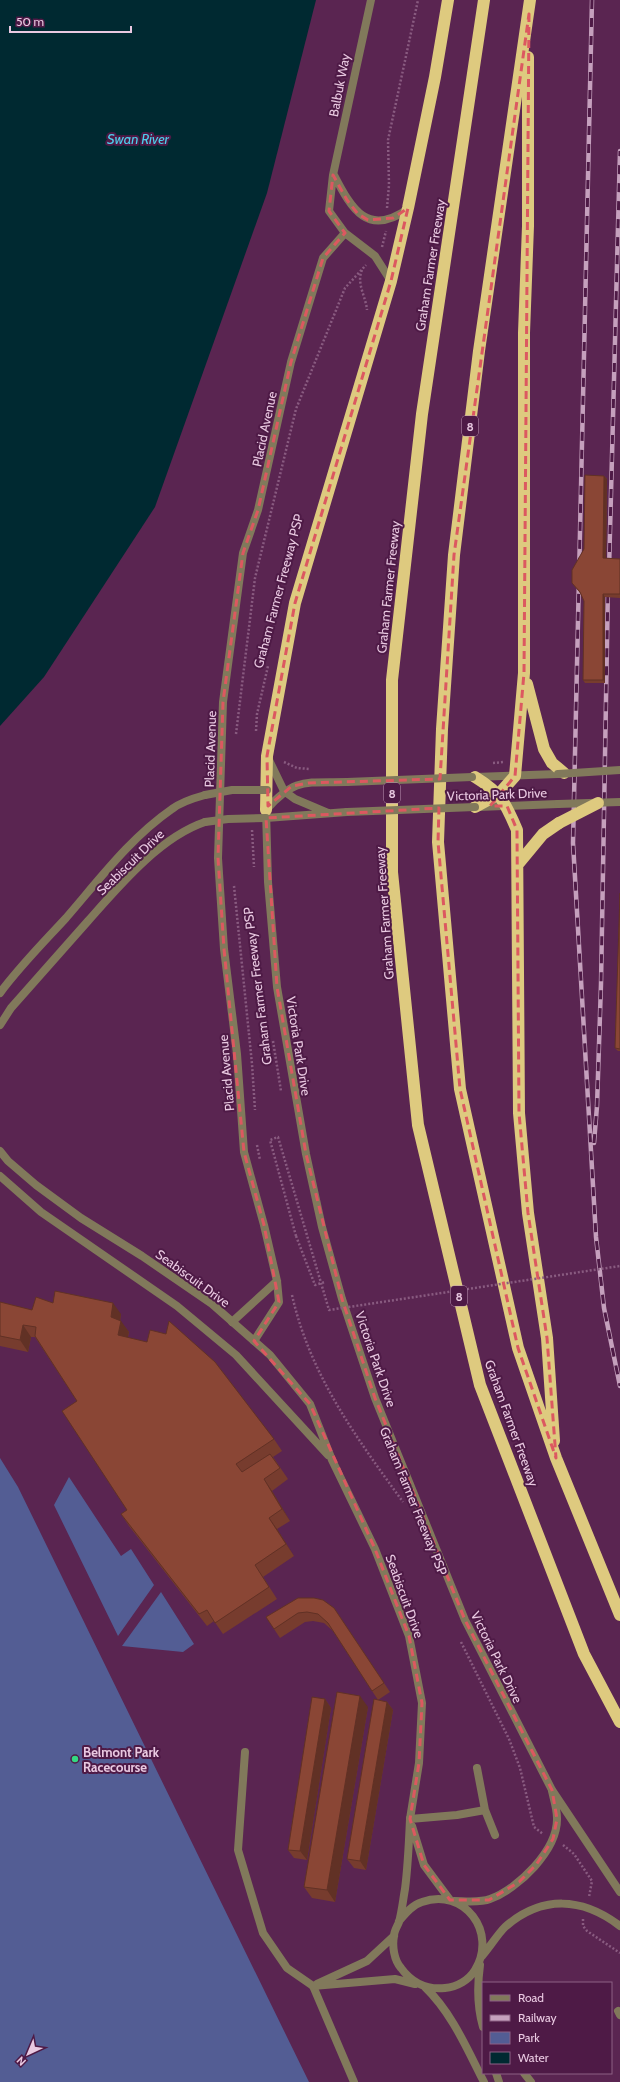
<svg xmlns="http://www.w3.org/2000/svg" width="620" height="2082" font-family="Cabin,sans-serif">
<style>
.green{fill:#535d94}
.water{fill:#002931}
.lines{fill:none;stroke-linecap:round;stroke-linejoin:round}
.path{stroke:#895b80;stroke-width:2.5;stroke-dasharray:2 2;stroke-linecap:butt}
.service{stroke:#81795b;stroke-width:8}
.minor{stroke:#81795b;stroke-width:8}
.tertiary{stroke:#81795b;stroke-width:8}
.motorway{stroke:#deca7f;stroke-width:12}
.rail-casing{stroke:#c5a0bd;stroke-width:4.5}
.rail{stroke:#4e1a46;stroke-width:3;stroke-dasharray:9;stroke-linecap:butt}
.path-bridge{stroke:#895b80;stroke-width:2.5;stroke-dasharray:2 2;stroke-linecap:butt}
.tertiary-bridge{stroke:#81795b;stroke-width:8}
.motorway-bridge{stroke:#deca7f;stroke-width:12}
.wall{fill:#773c2e}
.shaded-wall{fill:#613125}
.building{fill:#8a4635;stroke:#613125}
.marked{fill:none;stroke:#dc5860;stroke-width:3;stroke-dasharray:8 5;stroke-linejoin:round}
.poi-dot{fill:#33d882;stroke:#4e1a46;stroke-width:1.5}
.labels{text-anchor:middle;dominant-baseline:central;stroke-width:4;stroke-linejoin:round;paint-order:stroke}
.shield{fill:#4e1a46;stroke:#ba94b2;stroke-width:1}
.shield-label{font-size:12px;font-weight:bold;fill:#e9c9e1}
.street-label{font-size:13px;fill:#e9c9e1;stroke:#4e1a46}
.poi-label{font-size:13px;font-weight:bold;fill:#e9c9e1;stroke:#4e1a46;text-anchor:start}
.water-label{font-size:14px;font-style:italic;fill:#4dd1ed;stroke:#4e1a46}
</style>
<rect width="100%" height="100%" fill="#5a2551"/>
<path class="green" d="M0,1458L18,1487L309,2082H0Z
M69,1477L121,1556L131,1549L154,1585L118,1636L54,1505Z
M161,1592L194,1644L183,1652L122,1646Z"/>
<path class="water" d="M0,0H316L267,193L155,507L44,677L0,726Z"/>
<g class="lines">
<path class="path" d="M387,208L389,185L388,140L418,0
M382,247L386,231
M362,270C356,283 366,297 367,310
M256,731L257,714L268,666
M236,734L255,578L296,409L345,288L366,265
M284,762L297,768L310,769
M493,763L504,762
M252,830L254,867
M234,886L252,1064L255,1110
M273,1041L281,1091
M257,1145L260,1160
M296,1236L315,1285L325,1282
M292,1295C310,1375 356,1437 403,1502
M461,1642L509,1739L520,1768L534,1827L543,1834
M563,1845L574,1854L592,1881L589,1897
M583,1919V1926L587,1931L620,1953"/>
<path class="service" d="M245,1752L238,1850L263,1933L287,1968L313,1986L354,2082
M477,1768L485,1810
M410,1819L457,1815L485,1810L495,1835
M618,2011L620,2015
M524,2073L531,2082"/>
<path class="minor" d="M371,0L333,175L329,211L345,233L375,256L391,281
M334,175C352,210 368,237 408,209
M232,1322L277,1281
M254,1341L279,1302L277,1281L264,1225L244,1152L237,1054L224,949L218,858L223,702L243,553L258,510L291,362L323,258L345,233
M412,1826L424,1865L450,1900
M454,1901C464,1901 480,1903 490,1899C518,1889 558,1850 557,1818C557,1809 554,1800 552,1791
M399,1921C405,1914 412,1905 422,1902C464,1887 498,1932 475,1970C469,1980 457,1987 445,1988C426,1990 412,1983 401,1968C394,1960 392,1946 394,1936C394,1931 397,1927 399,1922C402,1911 403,1900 405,1889C408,1866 409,1842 410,1819
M482,1956C490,1947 497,1935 505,1927C542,1895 582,1897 620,1926
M480,1965C477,1987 477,2006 483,2027
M317,1984L367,1961L394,1936
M313,1986L395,1979L415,1984
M425,1987C452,2013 467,2049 484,2082
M496,2073L499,2082"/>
<path class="tertiary" d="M269,760L284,791L295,799L328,813
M475,777L558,774
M347,782C306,783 295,777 266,810L268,882L277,987L306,1154L322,1227L342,1299L375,1398L465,1620L552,1790L620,1892
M479,807L558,804
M266,818L347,812
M0,993C20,966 43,943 66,918C99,880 130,838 172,809C181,802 194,798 205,795
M0,1025L11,1008C37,979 62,950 88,921C119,886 160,837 205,822
M0,1151L8,1161L36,1185L81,1218L142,1256L212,1304L270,1355L310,1404L332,1460L375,1549L409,1636L422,1703L419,1763L410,1819
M0,1176L41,1212L177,1306L236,1355L328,1455"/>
<path class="motorway" d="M484,0L422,414L392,680V872L418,1125L480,1385L584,1654L620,1722
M530,0L479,351L454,555L442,729L438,842L460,1089L518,1348L556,1458L620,1615
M527,684L544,749L552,763L564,773
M475,777C501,793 505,802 517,830L519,1113L528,1213L547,1338L554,1441
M475,807L499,794L515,776L524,673V333L528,226V57
M266,810L267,756L295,603L391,281L408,208L435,77L448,0
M519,863L543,834L559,823"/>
<defs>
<path id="rail" d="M592,0L573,843L596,1237L604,1308L620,1386
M609,570L620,151
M594,1143L597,1106L601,984L608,586"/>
</defs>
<use href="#rail" class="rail-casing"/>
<use href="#rail" class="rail"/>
<path class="path-bridge" d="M296,1236L270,1140L278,1137L329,1310L620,1266"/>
<path class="tertiary-bridge" d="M558,774L620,770
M347,782L472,777
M205,795L232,790H267
M558,804L620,802
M347,812L475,807
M205,822L228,819L266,818"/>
<path class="motorway-bridge" d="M559,823L598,803"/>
</g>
<path class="wall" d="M604,476L607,479L606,558L620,559V598L605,597V683H585L583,680L584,601L580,593L572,583L584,549Z
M620,893V1051H618L615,1048Z
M0,1302L32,1310L121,1314L120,1321L129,1332L128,1337L274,1439L282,1451L273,1457L288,1479L272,1491L290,1521L277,1529L294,1556L263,1577L277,1599L223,1634L214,1621L207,1626L129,1526L121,1514L127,1510L77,1401L35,1337H31L28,1352L0,1346Z
M334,1608L390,1692L378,1700L333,1631L324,1623L313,1621L305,1622L280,1638L266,1617Z
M325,1699L331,1708L307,1860L294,1858L288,1850Z
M387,1702L393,1710L366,1870L354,1868L347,1859Z
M368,1707L335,1902L312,1898L304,1887Z"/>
<path class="shaded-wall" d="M604,476L607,479L606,561L603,558Z
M603,594L605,597V683L603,680Z
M113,1303L121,1314L119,1329L111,1317Z
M121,1321L129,1332L126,1346L118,1335Z
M23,1325L31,1337L28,1352L20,1340Z
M264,1479L272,1491L290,1521L282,1509Z
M269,1518L277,1529L294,1556L286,1544Z
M360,1696L368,1707L335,1902L327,1890Z
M325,1699L331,1708L307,1860L300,1851Z
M387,1702L393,1710L366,1870L360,1861Z"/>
<path class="building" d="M585,475L604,476L603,558L620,559V594H603V680H583L584,601L580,592L572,583V570L584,549Z
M620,893V1049L615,1048Z
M55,1291L113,1303L111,1317L121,1321L118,1335L147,1342L150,1330L166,1334L169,1321L215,1362L274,1439L236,1464L242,1472L270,1454L280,1468L264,1479L282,1509L269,1518L286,1544L255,1565L269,1587L215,1623L207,1610L199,1614L121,1514L127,1510L62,1411L77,1401L35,1336L36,1327L23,1325L20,1340L0,1336V1302L32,1310L36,1297L53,1303Z
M298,1598H314L323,1600L334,1608L384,1683L372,1691L328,1623L318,1614L307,1612L298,1613L274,1629L266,1617Z
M337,1692L360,1696L327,1890L304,1887Z
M312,1697L325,1699L300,1851L288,1850Z
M374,1699L387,1702L360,1861L347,1859Z"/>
<path class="marked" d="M529,14L524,673L515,776L490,806H507L517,830L519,1113L528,1213L547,1338L556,1458L518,1348L460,1089L438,842L439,808L266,818L277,987L306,1154L342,1299L375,1398L465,1620L552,1790L557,1819L553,1839L536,1865L519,1882L489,1900H450L424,1865L410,1819L419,1763L422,1703L409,1636L375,1549L310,1404L254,1341L279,1302L264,1225L244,1152L224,949L218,858L223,702L243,553L258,510L291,362L323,258L345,233L329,211L333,175L347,200L358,214L368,220L393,218L408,208L391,281L295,603L267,756L268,806L292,786L308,783L440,779L454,555Z"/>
<circle class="poi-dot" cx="75" cy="1759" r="4"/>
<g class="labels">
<g class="shield">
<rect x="462" y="416" width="16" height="20" rx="3"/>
<rect x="384" y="783" width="16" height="20" rx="3"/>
<rect x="451" y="1286" width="16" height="20" rx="3"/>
</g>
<g class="shield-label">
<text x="470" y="426">8</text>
<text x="392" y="793">8</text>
<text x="459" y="1296">8</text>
</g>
<g class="street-label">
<text transform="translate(339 85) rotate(-79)">Balbuk Way</text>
<text transform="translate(430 265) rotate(-81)">Graham Farmer Freeway</text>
<text transform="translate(264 429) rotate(-78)">Placid Avenue</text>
<text transform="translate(388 587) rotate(-84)">Graham Farmer Freeway</text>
<text transform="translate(278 591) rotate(-75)">Graham Farmer Freeway PSP</text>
<text transform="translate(210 749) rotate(-88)">Placid Avenue</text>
<text transform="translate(497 794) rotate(-2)">Victoria Park Drive</text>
<text transform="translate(130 862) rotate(-44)">Seabiscuit Drive</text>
<text transform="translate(384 913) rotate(-94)">Graham Farmer Freeway</text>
<text transform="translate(257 986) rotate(-97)">Graham Farmer Freeway PSP</text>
<text transform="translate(299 1046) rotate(81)">Victoria Park Drive</text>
<text transform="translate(226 1073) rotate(-95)">Placid Avenue</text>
<text transform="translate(193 1278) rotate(36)">Seabiscuit Drive</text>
<text transform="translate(376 1359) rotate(71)">Victoria Park Drive</text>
<text transform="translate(512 1423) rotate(70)">Graham Farmer Freeway</text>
<text transform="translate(414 1501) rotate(68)">Graham Farmer Freeway PSP</text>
<text transform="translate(405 1596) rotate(70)">Seabiscuit Drive</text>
<text transform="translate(497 1657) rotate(64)">Victoria Park Drive</text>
</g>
<g class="poi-label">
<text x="83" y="1752">Belmont Park<tspan x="83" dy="15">Racecourse</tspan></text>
</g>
<g class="water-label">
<text x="138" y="139">Swan River</text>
</g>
</g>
<rect x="482" y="1982" width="130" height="92" fill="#4e1a46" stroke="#8c6084"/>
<rect x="490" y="1995" width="20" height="6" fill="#81795b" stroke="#8c6084"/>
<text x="518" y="2002" font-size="12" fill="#e9c9e1">Road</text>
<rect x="490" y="2015" width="20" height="6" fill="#c5a0bd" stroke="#8c6084"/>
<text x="518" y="2022" font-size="12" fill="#e9c9e1">Railway</text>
<rect x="490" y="2032" width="20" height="12" fill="#535d94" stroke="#8c6084"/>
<text x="518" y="2042" font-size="12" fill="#e9c9e1">Park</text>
<rect x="490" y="2052" width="20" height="12" fill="#002931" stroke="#8c6084"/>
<text x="518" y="2062" font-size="12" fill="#e9c9e1">Water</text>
<g transform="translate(28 2054) rotate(224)" stroke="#4e1a46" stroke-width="3" paint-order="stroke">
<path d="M0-3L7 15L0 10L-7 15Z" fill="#e9c9e1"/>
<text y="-6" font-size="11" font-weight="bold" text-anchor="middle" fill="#e9c9e1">N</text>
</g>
<path d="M10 26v6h121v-6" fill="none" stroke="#e9c9e1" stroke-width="2"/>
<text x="16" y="26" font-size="12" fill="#e9c9e1" stroke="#4e1a46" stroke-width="3" paint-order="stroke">50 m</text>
</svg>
